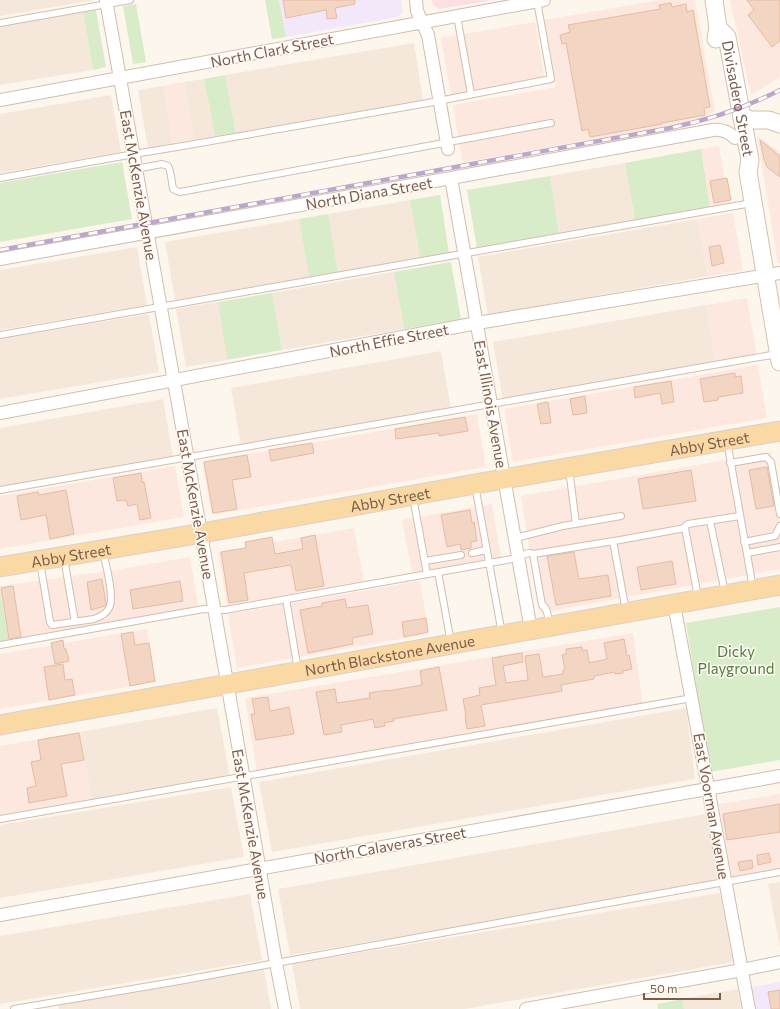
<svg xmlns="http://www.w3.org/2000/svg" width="780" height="1009" font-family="Commissioner,sans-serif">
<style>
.residential{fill:#f5e8da}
.commercial{fill:#fde8e0}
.education{fill:#f3e8fa}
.medical{fill:#fbdfe3}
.green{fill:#d8ecc9}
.building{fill:#f3d5c3;stroke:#e6bba3}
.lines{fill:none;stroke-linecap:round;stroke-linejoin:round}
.lane-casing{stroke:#d1beb0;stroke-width:8}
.street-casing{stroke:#d1beb0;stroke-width:14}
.secondary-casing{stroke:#d6c0b0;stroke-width:19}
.primary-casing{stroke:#dad1cd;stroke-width:21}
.lane{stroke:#fff;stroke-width:6}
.street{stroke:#fff;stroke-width:12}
.secondary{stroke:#fff;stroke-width:17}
.primary{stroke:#fbd9a5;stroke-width:19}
.rail-casing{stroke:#b9a8c9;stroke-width:4.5}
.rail{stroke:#fffaf3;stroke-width:3;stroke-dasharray:9;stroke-linecap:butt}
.labels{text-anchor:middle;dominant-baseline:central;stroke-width:3;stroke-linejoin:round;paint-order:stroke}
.street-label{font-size:15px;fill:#7a5c4d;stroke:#fffaf3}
.park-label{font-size:15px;fill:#537a41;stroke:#fffaf3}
</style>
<rect width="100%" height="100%" fill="#fdf6ec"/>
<path class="residential" d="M0,0H95L0,16Z
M83,12L93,70L0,85V26Z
M414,43L423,100L236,133L225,75Z
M204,79L215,136L194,140L184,82Z
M163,86L173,143L148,148L138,90Z
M111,95L121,152L0,173V114Z
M625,163L635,220L559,233L550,176Z
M410,200L420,258L338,272L328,214Z
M299,219L309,277L175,300L165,242Z
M698,219L708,276L488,315L478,257Z
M137,247L147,305L0,330V270Z
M394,272L404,329L282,350L272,293Z
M218,302L227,360L186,367L176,309Z
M706,305L716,363L503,400L493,342Z
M149,314L159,372L0,399V339Z
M441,351L451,409L241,445L231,388Z
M163,399L173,457L0,487V428Z
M217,708L230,777L92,800L79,732Z
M686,708L695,779L272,852L259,782Z
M231,787L244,857L0,898V825Z
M706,814L719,883L290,955L278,889Z
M780,882V948L768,884Z
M720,893L733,962L465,1009H300L292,964Z
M250,894L262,960L0,1004V936Z
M264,969L271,1009H59L58,1004Z
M738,989L741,1009H684L682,999Z"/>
<path class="commercial" d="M660,0H695L715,111L693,122L465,162L462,160L453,105L556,87L544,20Z
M730,0H780V77L751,95Z
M535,22L544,75L540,80L451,96L441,38Z
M184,82L194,140L173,143L163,86Z
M757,136L780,152V263H778Z
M719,146L729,204L710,207L701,149Z
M733,213L743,270L708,276L698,219Z
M747,298L757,356L716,363L706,305Z
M758,365L767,418L513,462L504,409Z
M477,414L486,467L212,515L202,462Z
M771,452L780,503V569L540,613L521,496Z
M175,466L184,517L0,549V496Z
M492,504L501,557L412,573L402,520Z
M354,528L364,581L227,605L218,552Z
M190,557L199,610L118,624L9,640L0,586L109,571Z
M420,581L429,634L237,668L228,614Z
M147,629L156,682L0,709V654Z
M633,633L643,705L257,773L245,698Z
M79,732L92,800L0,815V746Z
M780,794V873L732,881L719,804Z"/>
<path class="education" d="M279,0H401L403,12L398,17L286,37Z
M780,982V1009H756L752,987Z"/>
<path class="medical" d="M432,0H493L439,9L433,5Z"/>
<path class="green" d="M265,0H279L286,37L272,39Z
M136,4L146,62L133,64L123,6Z
M96,10L106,67L93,70L83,12Z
M225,75L236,133L215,136L204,79Z
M701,149L710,207L635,220L625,163Z
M122,162L132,219L0,242V183Z
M550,176L559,233L477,248L467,190Z
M440,195L449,253L420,258L410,200Z
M328,214L338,272L309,277L299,219Z
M451,262L461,319L404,329L394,272Z
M272,293L282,350L227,360L218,302Z
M0,590L9,640L0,642Z
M780,607V760L710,772L686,623Z
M682,999L684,1009H658L657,1004Z"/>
<path class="building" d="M283,0H355V4L335,8L337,18L327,19L326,10L286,18Z
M747,0H780V41L772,47L748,15L754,10Z
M671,3L672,7L686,4L687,12L693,10L710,107L704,108L705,115L662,123V124L590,137L588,129L582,131L566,43L562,44L560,35L570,32L568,25L660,9L659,5Z
M760,140L780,156V177L767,167L764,159Z
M727,178L731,200L714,203L710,181Z
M720,245L724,263L712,266L709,247Z
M735,373V377L741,376L743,393L718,397V400L704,402L700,379Z
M671,381L674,402L662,404L660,393L635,398L634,387Z
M585,396L587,413L573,415L570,399Z
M548,402L551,423L541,424L537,404Z
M465,417L468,431L439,436V433L396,439L395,429Z
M312,443L314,453L271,461L269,450Z
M247,455L251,477L232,480L237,509L213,513L204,462Z
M767,467L774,506L756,509L749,470Z
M691,470L696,501L643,509L638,479Z
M141,473L142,482H144L151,518L140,520L137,504L128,506L126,500L117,501L113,478Z
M66,490L74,534L50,539L46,515L21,520L17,496L38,492L39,495Z
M470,510L472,523L474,522L477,541L471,542V548L461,550L460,544L447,547L441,515Z
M315,535L324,586L296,591L291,565L244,573L248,600L229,603L221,552L246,548L245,542L272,537L275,554L303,549L301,538Z
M574,552L579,579L608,575L611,596L556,605L547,556Z
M672,561L676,584L641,590L637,567Z
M102,579L106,604L105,606L91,610L87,582Z
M180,581L183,601L133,609L130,590Z
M13,586L21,637L9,639L1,588Z
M345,599L347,608L368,605L373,634L352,638L353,644L308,653L300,610L322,606V603Z
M426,618L428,632L404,637L402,622Z
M133,632L135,645L149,643L155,681L130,686L121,634Z
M624,639L627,656L629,655L632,669L623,671V673L615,674V672L594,676V679L561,685L562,691L481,705L485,726L467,729L465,717L466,716L463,699L480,695L479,688L496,685L492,658L522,653L523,662L503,666L506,683L528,680L525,656L539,654L543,677L563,674V670L565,669L562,655L566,654V649L582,647L583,651L587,650L589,663L607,659L604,643Z
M63,640L64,649H66L69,661L55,664L51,643Z
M63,664L65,680L72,679L75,695L49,700L44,667Z
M439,667L447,710L393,719L394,721L384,723L385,726L375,728L373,719L341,725L342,732L324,735L316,692L335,689L337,703L370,698L369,693L388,690V691L422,685L420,671Z
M268,697L270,711L289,707L294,734L256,740L251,714H255L252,699Z
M79,733L84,760L61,764L67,796L29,803L27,788L36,786L31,762L41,760L38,740Z
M780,804V832L727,840L723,814Z
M769,853L771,862L758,865L757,855Z
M752,860L753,868L740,871L738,862Z
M780,990V1009H771L768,992Z"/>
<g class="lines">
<defs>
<path id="lane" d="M457,16L471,94
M0,23L130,0
M136,169L162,164C164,165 166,165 168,166C171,170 172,184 173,189L177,191L180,192L551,123
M0,178L134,154L183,146L428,103L551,79L537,1
M0,335L752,203
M727,441L753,588
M730,463L766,457L771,462L780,514
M569,469L576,524
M475,485L502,634
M0,490L777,354
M413,497L427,574
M710,521L725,593
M515,538L563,526L621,516
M613,541L626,611
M744,542L775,536L780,526
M472,553L486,550
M747,553L780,547
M533,554L542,605C548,608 548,617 549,624
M518,556L529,553L533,554L620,540L685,528
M64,558L75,622
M425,561L461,555
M40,562L50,622L52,625L94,619C100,617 106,614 109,608C115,598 106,565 103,552
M438,572L451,643
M698,597L685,528L686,525L688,524L740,516
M286,599L298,670
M0,645L204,609L225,610L518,558
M0,819L692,698
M14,1009L179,981L276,963L780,872"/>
<path id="street" d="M106,0L201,533L276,963L285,1009
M416,0L417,11L428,35L448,149
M0,100L544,0
M451,178L531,630
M0,259L451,178L713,130C722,129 729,132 735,138
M0,413L477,323L780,273
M674,604L749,1009
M0,915L780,776
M526,1009L742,970L780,962"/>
<g id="secondary">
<path d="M714,0L718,28L716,39"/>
<path id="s1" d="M718,28L727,37L750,160L748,172L780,362"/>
<path d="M742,117L751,120H769L780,124"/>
</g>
<g id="primary">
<path id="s2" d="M0,567L191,535L475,484L780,431"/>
<path id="s3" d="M0,725L780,585"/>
</g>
</defs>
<use href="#lane" class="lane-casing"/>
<use href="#street" class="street-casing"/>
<use href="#secondary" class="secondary-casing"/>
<use href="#primary" class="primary-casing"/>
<use href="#lane" class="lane"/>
<use href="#street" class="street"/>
<use href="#secondary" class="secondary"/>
<use href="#primary" class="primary"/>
<defs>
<path id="rail" d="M0,250L670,128C708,120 745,108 780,90"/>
</defs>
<use href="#rail" class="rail-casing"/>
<use href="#rail" class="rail"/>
</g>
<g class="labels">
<g class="street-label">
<text transform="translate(272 50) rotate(-11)">North Clark Street</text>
<text stroke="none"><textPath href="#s1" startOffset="75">Divisadero Street</textPath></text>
<text transform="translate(139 185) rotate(80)">East McKenzie Avenue</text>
<text transform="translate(369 193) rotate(-10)">North Diana Street</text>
<text transform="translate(389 340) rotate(-11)">North Effie Street</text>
<text transform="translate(491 404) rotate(80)">East Illinois Avenue</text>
<text stroke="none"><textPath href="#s2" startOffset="720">Abby Street</textPath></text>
<text stroke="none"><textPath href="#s2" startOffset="396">Abby Street</textPath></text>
<text transform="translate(196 504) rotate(80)">East McKenzie Avenue</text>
<text stroke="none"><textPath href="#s2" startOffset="72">Abby Street</textPath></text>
<text stroke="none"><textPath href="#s3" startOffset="396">North Blackstone Avenue</textPath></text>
<text transform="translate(712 806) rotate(80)">East Voorman Avenue</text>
<text transform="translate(251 824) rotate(80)">East McKenzie Avenue</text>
<text transform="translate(390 845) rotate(-10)">North Calaveras Street</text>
</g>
<g class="park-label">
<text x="736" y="651">Dicky<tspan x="736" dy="17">Playground</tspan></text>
</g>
</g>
<path d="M644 993v6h76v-6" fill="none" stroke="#7a5c4d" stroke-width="2"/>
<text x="650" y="993" font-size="12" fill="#7a5c4d" stroke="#fffaf3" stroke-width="3" paint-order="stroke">50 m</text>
</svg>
